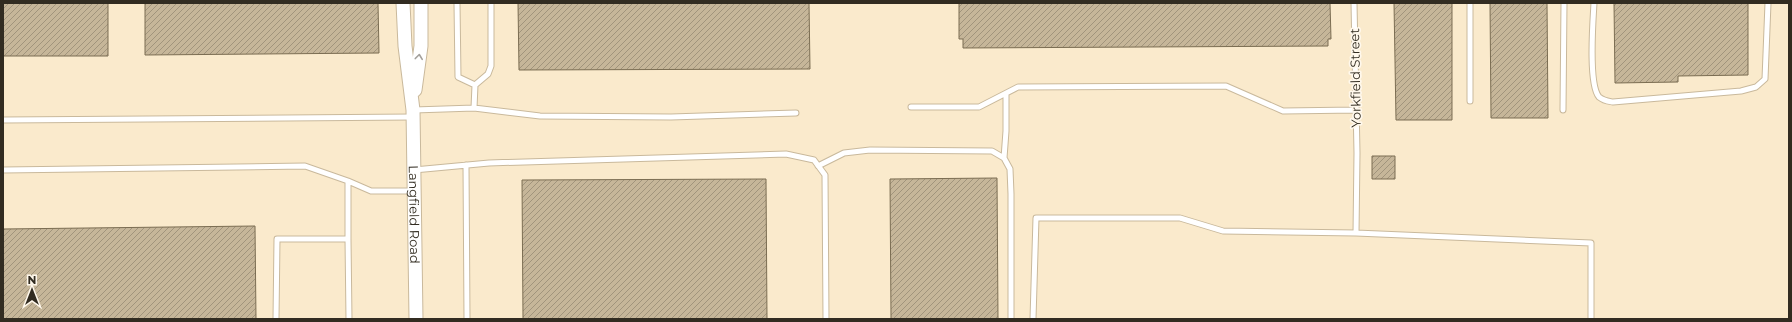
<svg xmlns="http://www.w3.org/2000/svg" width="1792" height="322" font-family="Montserrat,sans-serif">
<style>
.building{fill:url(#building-hatch);stroke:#7b6d52}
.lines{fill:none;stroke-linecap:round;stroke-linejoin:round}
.lane-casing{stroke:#c9b99c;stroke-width:7}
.secondary-casing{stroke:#c9b99c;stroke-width:15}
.lane{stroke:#fff;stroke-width:5}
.secondary{stroke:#fff;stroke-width:13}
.oneway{stroke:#a3a09b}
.labels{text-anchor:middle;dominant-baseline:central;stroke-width:3.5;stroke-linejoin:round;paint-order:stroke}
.street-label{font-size:13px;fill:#322c21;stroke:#fff8ec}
</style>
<defs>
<pattern id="building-hatch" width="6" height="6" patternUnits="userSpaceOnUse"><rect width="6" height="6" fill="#c6b699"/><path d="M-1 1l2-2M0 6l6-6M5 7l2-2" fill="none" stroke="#a1947c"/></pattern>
</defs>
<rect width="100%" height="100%" fill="#faeacc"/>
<path class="building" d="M3,3H108V56H3Z
M145,3H378L379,53L145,55Z
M518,3H809L810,69L519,70Z
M959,3H1330L1331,39H1328V46L963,48V39H959Z
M1394,3H1452V120H1396Z
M1490,3H1547L1548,118H1491Z
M1614,3H1748V75L1678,76V82L1615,83Z
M1372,156H1395V179H1372Z
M997,178L998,319H891L890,179Z
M766,179L767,319H523L522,180Z
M255,226L256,319H3V229Z"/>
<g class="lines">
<defs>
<path id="lane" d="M457,3L458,77L475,85
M1354,3L1357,153L1356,233L1591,243V319
M1470,3V101
M1594,3C1593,21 1588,84 1599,97C1604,101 1607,101 1613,102L1741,91L1756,87L1765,79L1768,3
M911,107H979L1018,87L1226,86L1283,111L1356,110
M474,108L475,85L488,74L491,66V3
M414,110L474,108L540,116L671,117L796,113
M1563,110L1564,3
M3,120L412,117
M1004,158L1006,131V94
M466,165L467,319
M818,166L844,153L870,150L992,151L1004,158L1010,169L1011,194V319
M3,170L305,166L348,181V239
M414,170L489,163L786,154L814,160L825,175L826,319
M348,181L371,191H413
M276,319L277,239H348L349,319
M1033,319L1036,218H1180L1223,231L1356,233"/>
<g id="secondary">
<path id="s1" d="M403,3L405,46L413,110L416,319"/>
<path d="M415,90L421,46V3"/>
</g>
</defs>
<use href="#lane" class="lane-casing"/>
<use href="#secondary" class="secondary-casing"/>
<use href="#lane" class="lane"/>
<use href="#secondary" class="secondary"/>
</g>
<defs><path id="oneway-chevron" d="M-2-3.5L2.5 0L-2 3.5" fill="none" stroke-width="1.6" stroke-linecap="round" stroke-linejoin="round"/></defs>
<use class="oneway" href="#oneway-chevron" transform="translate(419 57) rotate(-83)"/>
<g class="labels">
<g class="street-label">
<text transform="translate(1355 78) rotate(-91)">Yorkfield Street</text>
<text stroke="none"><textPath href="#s1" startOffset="212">Langfield Road</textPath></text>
</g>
</g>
<rect width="1792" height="322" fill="none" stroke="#322c21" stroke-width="8"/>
<g transform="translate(32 290)" stroke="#fff8ec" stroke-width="3" paint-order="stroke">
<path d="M0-3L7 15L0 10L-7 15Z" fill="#322c21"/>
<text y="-6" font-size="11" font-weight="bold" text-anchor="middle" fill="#322c21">N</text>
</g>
</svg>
